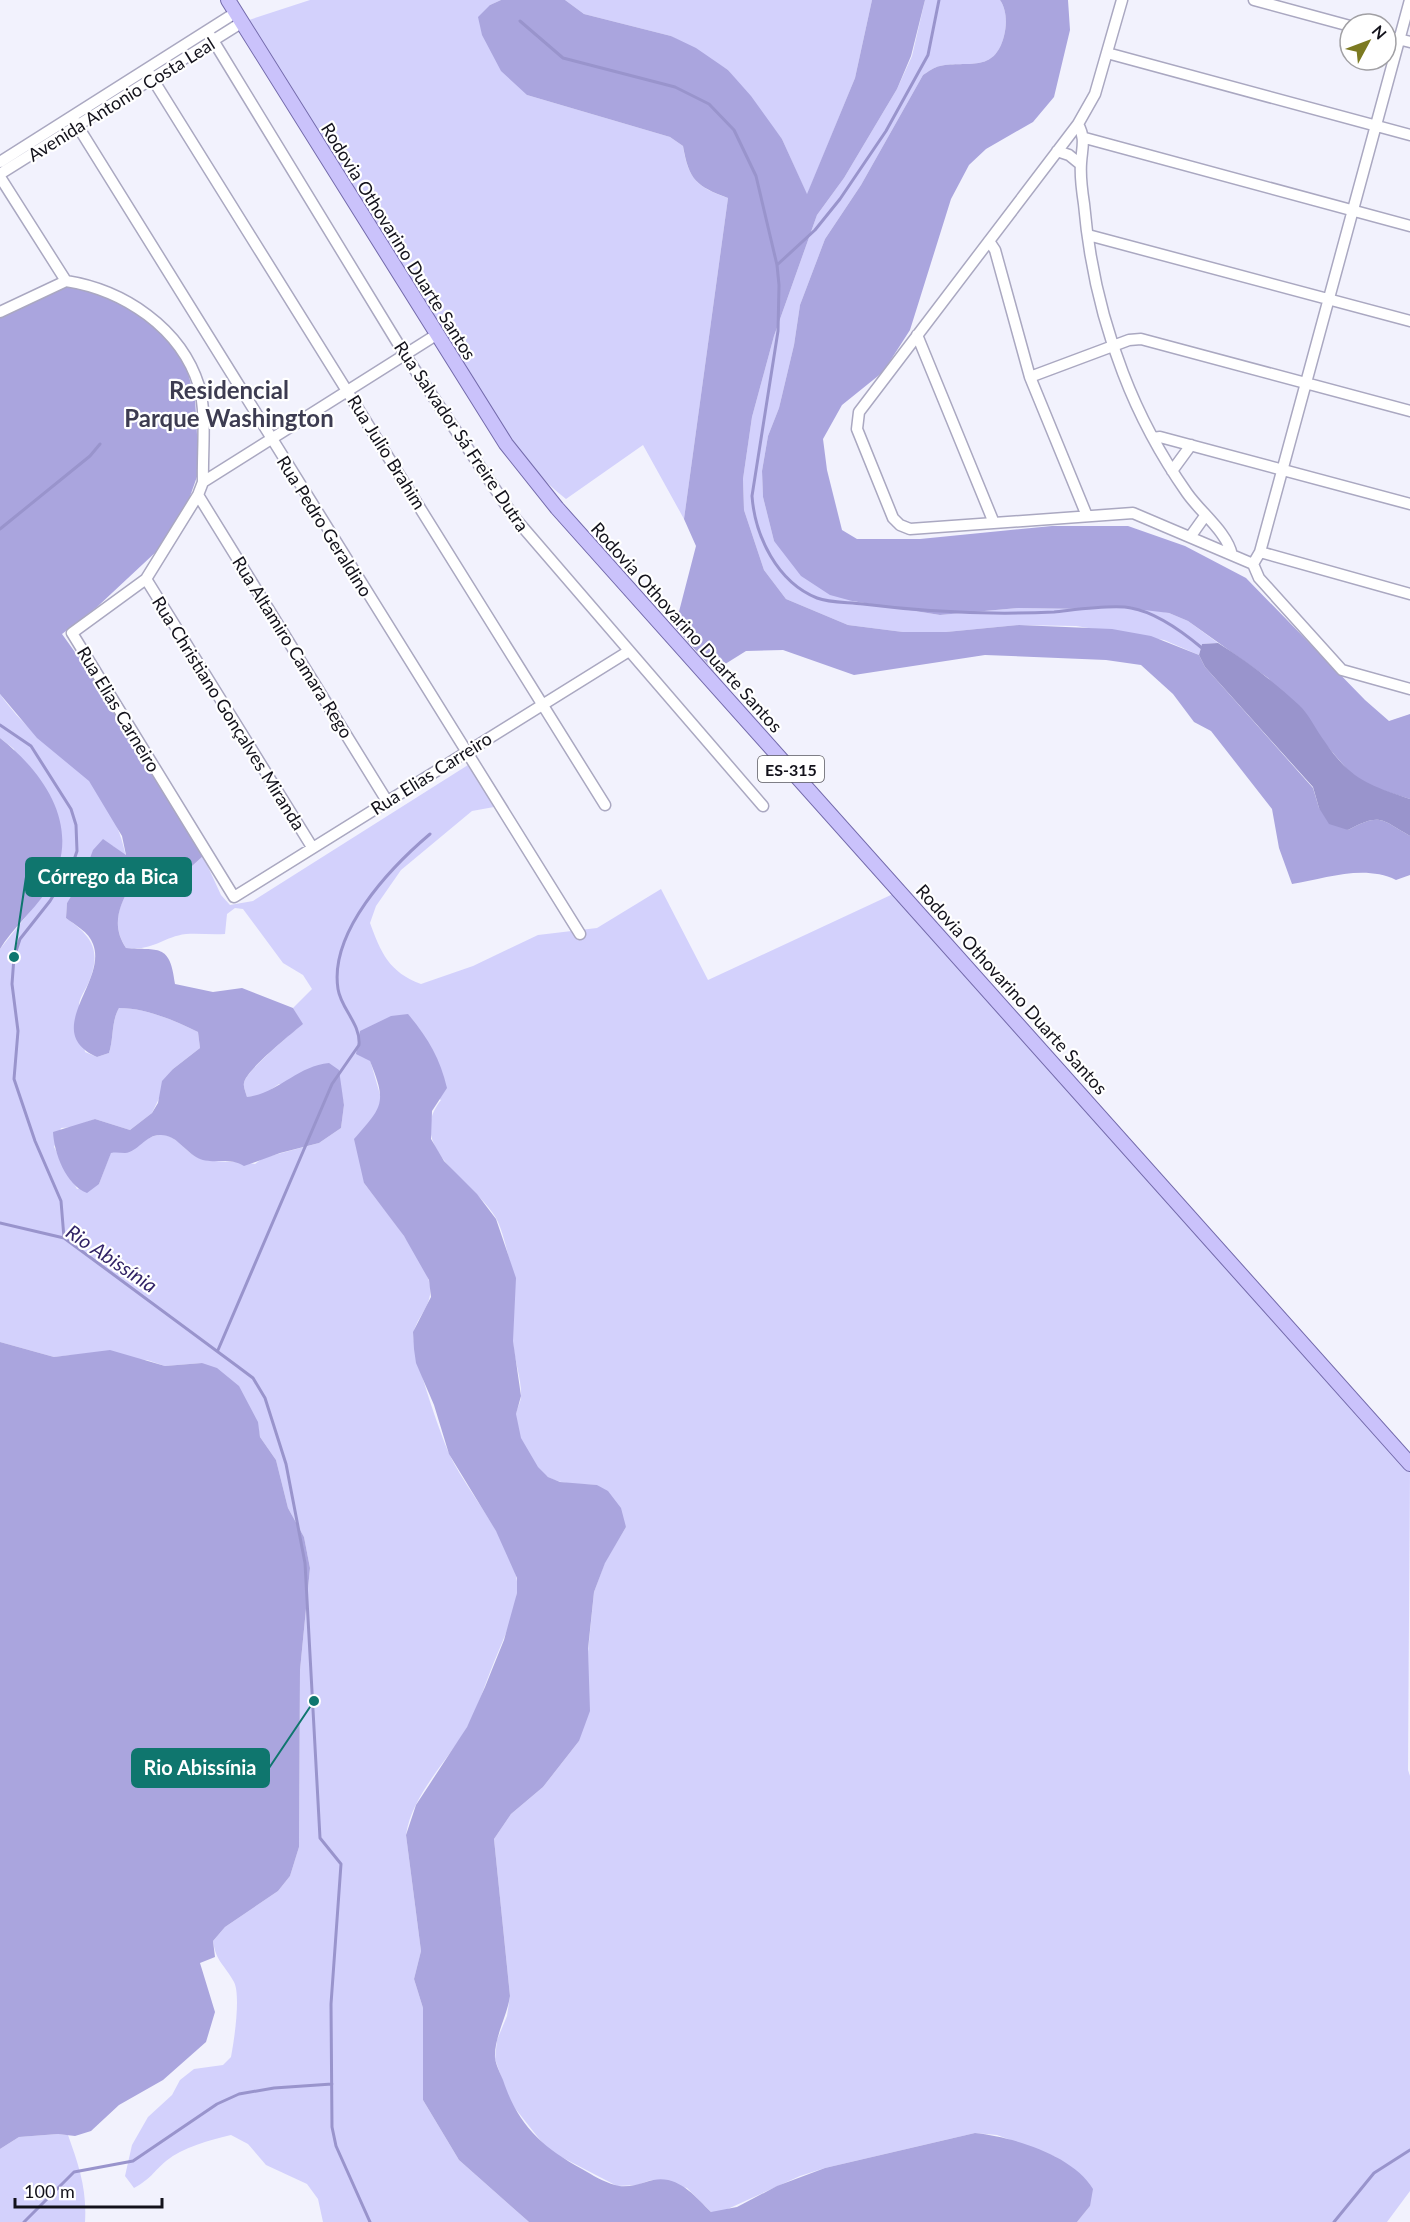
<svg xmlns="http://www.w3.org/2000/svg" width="1410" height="2222" font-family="Lato,sans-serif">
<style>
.green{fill:#d3d1fc}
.forest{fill:#aaa5de}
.water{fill:#9994cc}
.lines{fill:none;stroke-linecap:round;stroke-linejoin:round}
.stream{stroke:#9994cc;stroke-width:3}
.minor-casing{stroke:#aaa8c1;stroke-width:13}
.major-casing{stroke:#736aab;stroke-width:16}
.minor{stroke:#fff;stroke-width:10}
.major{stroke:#cac2fb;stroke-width:14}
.labels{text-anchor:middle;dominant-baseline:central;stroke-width:4.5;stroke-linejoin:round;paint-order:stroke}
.shield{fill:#fff;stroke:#5a595f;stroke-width:1.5}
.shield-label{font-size:16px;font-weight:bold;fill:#13121b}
.street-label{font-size:18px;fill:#13121b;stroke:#fff}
.water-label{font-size:20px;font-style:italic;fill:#312366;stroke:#fff}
.district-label{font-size:24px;font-weight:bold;fill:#3d3c51;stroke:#fff}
.leader{fill:none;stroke:#0f766e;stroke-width:2}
.callout-dot{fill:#0f766e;stroke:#fff;stroke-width:2}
.callout{fill:#0f766e;stroke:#0f766e;stroke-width:2}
.callout-label{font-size:20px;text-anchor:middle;font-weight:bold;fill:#fff}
</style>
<rect width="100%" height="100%" fill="#f2f2fd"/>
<path class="green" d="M310,0H501L490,5L527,95L670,137L683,146C688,179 697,187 728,198L684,519L643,445L566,499C534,475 513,440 490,407L249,20Z
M565,0H872L855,78L807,195L782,139L728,70L671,36L584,14Z
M925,0H1000C1007,10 1007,25 1004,36C994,74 968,60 940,66C934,67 928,72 923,75L861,185L825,239L800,305L794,345L779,408L768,436L762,471L763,497L774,541L852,601L940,615L1018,608L1084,609L1111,606L1147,609L1169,613L1188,621L1218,643L1202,644L1199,655L1164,640L1076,626L1019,625L946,632H903L848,625L786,599L764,570L744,510L743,479L752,417L774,336L817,215L844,178L897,89L912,56Z
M0,694C23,727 47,743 77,768C102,790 120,825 126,857L113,846L87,866L75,894L67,903L66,918C93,937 102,951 88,984C85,990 79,999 79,1005C78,1020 83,1037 85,1052L97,1057L109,1053C114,1037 111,1022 119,1008C145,1008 174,1020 198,1032L200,1048L173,1069L152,1113L130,1130L95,1119L73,1127L61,1128L54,1147L77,1189L99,1184L111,1152C118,1151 128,1151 134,1148C143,1143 148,1136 159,1135C176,1133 185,1153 199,1158C211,1163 239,1161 255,1164L263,1158L319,1143L341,1128L344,1105L341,1090L279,1084L263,1095L247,1097C246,1093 243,1087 244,1083C245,1072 291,1034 302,1024L293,1008L312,989L303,975L283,963L243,909L235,908L227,914L225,934C212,935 199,933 186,934C162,937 155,951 126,948C111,925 119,906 131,884L136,888H168L203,856L221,895L230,905L253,901L468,765L494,807L472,811L401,870L376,906L370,923C381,953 389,972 421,984L473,966L538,935L597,928L661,889L708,980L893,894L1410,1471L1408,1770L1410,1776V2191L1387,2222H1077L1090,2206L1056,2157L997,2135L975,2133L825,2168L800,2176L721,2212H711L687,2188L651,2180L637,2185L617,2186L548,2150L510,2102L495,2059L497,2040L507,2016L510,1996L494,1839L511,1814L543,1787L579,1741L594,1592L605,1562L626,1527L597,1485C582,1484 561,1485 548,1477C531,1467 515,1434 516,1414C517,1408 521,1402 521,1396C522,1381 514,1359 513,1342C511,1315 519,1289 510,1262C506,1248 503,1231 496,1218C476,1182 403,1148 441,1100L370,1060L381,1098L364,1183C383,1208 420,1252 429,1281C435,1303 419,1313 414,1331C409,1345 441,1435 449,1453C464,1489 523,1554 517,1593C514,1617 503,1640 494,1662C485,1684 478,1708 466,1729C446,1763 412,1795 406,1835L421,1951L414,1979L423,2008V2100L459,2160L529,2222H323L318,2199L307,2184L266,2165L248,2144L231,2135C210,2140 183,2147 166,2161C153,2172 152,2178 134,2188L125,2176L132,2145L148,2117L172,2095L180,2080L194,2069L223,2065L231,2057C234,2041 241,1996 234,1982C225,1965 216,1962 213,1941L225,1927L278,1891L290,1876L299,1847L300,1670L310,1568L304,1537L288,1508L276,1460L260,1437L257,1422L202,1363L165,1366L147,1360L72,1355L54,1357L0,1342V949L48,889L14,749L0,738Z
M58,2134L68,2135C79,2166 87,2189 85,2222H0V2149L19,2137Z"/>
<path class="forest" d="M501,0H565L584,14L671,36L696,48L728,70L751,96L782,139L807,194L855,78L872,0H925L911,56L897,89L844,178L817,215L774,336L752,417L743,479L744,510L764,570L786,599L848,625L903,632H946L1019,625L1112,629L1151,636L1199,655L1205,667L1313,788L1319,808L1348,830C1381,813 1380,819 1410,836V875L1396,880C1363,864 1325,879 1292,884L1279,848L1272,809L1211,731L1194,722L1173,694L1141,665L1106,660L985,655L854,675L783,650L746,651L714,671L675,627L696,546L684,519L728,198C696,186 689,180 683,146L670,137L527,95L501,71L482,35L478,17L490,5Z
M1000,0H1068L1070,30L1054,97L1033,122L986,149L969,165L951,199L910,330L883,372L842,405L823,439L827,470L842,530L857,539H920L1052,526H1128L1185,546L1246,578L1365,700L1389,721L1410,714V799L1369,786L1353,776L1268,678L1188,621L1169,613L1111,606L1084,609L1018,608L940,615L852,601L830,595L801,576L774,541L763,497L762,471L768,436L779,408L794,345L800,305L825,239L861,185L923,75C928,72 934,67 940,66C968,60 994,74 1004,36C1007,25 1007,10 1000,0Z
M66,283L115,298L163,333L184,359L195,398L199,471L188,502L158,550L97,607L62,634L134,735L203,856L168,888H136L131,884C119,907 111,925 126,948C158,951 170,942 175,984L213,992L242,988L293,1008L303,1024C291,1034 245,1071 244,1083C243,1087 246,1093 247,1097C277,1094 297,1066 329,1063L339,1070L344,1105L341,1128L319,1143L280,1153L244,1166C227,1156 211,1166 196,1157C184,1150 176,1135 161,1135C146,1134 138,1152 125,1153C120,1153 116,1152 111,1153L99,1184L87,1193C66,1185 54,1153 53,1132L95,1119L130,1130L152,1113L158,1103L162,1081L173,1069L200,1048L198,1032C174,1020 145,1008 119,1008C111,1022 114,1037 109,1053L97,1057C40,1031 108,982 93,944C89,932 75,925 66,918L67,903L83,877L93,850L103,839L126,855L122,836L89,781L37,738L0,694V314Z
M0,738C48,776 85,833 46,892C32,912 13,928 0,949Z
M408,1014C428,1038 440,1058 447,1088L432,1111L431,1139L444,1161L477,1194L496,1219L516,1278L513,1341L521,1396L516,1414L521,1438L538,1467L548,1477L560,1482L597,1485L608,1491L621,1508L626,1527L605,1563L594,1592L588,1649L590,1711L579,1741L543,1787L511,1814L494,1839L510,1996C507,2017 494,2037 495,2058C496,2065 500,2073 503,2080C518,2125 541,2146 582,2169C592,2175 604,2182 615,2185C624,2188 637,2185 646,2182C675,2171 693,2194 711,2212L737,2207L777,2186L825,2168L975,2133C1013,2137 1073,2155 1093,2189L1090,2206L1077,2222H529L459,2160L423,2100V2008L414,1979L421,1951L406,1835L416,1805L467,1727L485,1687L504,1640L517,1593V1578L496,1531L449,1454L434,1405L416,1363L414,1349L413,1332L431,1297L429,1280L404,1236L364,1183L354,1139C383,1106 387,1103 370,1061L356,1054L360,1031L391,1016Z
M0,1342L54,1357L110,1350L165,1366L202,1363L217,1368L239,1386L258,1422L260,1437L276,1460L288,1508L304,1537L310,1568L300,1670L299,1847L290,1876L278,1891L225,1927L213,1941L215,1957L200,1963L215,2012L206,2042L163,2080L119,2105L91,2131L75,2136L58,2134L19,2137L0,2149Z"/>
<path class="water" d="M1218,643C1247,661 1274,682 1299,705C1309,714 1316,730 1325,742C1351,780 1369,785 1410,799V836C1380,819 1381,813 1348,830L1329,824L1319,808L1313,787L1205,667L1199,655L1202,644Z"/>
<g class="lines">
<path class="stream" d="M520,21L563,58L675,87L709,104L734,130L756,176L777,265L779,285L778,331L752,496C755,536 777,582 817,598C830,603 849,602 863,604C926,612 990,615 1054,612C1074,610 1113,604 1131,608C1155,612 1184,633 1202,648
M777,265L815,230L840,199L886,131L928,55L939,0
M0,529L90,456L100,444
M0,725L31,746L71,809L76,825L77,851L73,863L50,901L20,939L14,957L12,984L18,1031L14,1079L35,1141L61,1201L64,1238
M0,1223L64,1238L237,1366L253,1378L265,1398L286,1464L305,1563L320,1838L341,1864L331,2004L332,2127L336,2146L370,2222
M218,1350L332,1084L359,1045C361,1024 341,1009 338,989C329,932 390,868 430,834
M24,2222L74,2172L133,2161L217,2104L239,2094L274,2088L332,2084
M1334,2222L1374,2173L1410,2150"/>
<defs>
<path id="minor" d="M1122,0L1095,94L1078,124L859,412L857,429L893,518L900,525L910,529L1133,513L1253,564L1259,578L1342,670L1410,689
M1254,0L1350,26
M208,32L405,355L514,517L763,806
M1386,36L1410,42
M1107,53L1410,135
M147,70L605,805
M72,117L580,934
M1078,124C1086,139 1082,147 1081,163C1080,176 1082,191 1084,204C1089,261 1102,319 1123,373C1139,415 1161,456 1187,493C1201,513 1227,532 1232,555
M1085,138L1410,226
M1057,151L1069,155L1080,164
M0,162L235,13
M0,174L241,23
M0,177L66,281C124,290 181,328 199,386C207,413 202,454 203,482L198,495L146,579L72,633L234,897L629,651
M1088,235L1410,321
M989,241L995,250L1030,377L1087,516
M0,312L66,281
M917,335L994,523
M1030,377L1129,340L1141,339L1410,411
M1153,438L1160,437L1410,504
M1172,471L1191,445
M203,482L436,335
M198,495L387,801
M1190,537L1205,516
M1260,552L1410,594
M1253,564L1260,552L1410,0
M146,579L312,847"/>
<path id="major" d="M228,0L506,444L557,508L1410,1464"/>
</defs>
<use href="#minor" class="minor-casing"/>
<use href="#major" class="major-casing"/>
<use href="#minor" class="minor"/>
<use href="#major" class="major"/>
</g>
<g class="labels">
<rect class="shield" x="758" y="756" width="66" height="26" rx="4.5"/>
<g class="shield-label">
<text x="791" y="769">ES-315</text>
</g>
<g class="street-label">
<text transform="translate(121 99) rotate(-32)">Avenida Antonio Costa Leal</text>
<text transform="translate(399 241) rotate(58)">Rodovia Othovarino Duarte Santos</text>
<text transform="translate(462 436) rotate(56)">Rua Salvador Sá Freire Dutra</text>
<text transform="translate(387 452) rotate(58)">Rua Julio Brahim</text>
<text transform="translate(325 526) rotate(58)">Rua Pedro Geraldino</text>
<text transform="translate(687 627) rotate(48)">Rodovia Othovarino Duarte Santos</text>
<text transform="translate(293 647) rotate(58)">Rua Altamiro Camara Rego</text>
<text transform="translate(119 709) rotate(59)">Rua Elias Carneiro</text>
<text transform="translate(229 713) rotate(58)">Rua Christiano Gonçalves Miranda</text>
<text transform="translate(431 773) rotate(-32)">Rua Elias Carreiro</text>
<text transform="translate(1012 989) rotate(48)">Rodovia Othovarino Duarte Santos</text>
</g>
<g class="water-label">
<text transform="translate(112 1258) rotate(34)">Rio Abissínia</text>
</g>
<g class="district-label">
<text x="229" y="389">Residencial<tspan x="229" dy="28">Parque Washington</tspan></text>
</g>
</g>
<path class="leader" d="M14 957L26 877M314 1701L269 1768"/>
<g class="callout-dot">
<circle cx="14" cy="957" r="6"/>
<circle cx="314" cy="1701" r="6"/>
</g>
<g class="callout">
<rect x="26" y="858" width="165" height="38" rx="6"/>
<rect x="132" y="1749" width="137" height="38" rx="6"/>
</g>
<g class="callout-label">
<text x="108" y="884">Córrego da Bica</text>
<text x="200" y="1775">Rio Abissínia</text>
</g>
<g transform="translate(1368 42) rotate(49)"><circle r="28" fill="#ffffff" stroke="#a1a0a4" stroke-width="1.5"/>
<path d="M0-4.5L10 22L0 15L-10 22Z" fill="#7c7a21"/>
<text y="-9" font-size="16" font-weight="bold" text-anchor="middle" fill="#13121b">N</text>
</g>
<path d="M15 2198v9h147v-9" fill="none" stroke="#13121b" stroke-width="3"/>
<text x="24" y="2198" font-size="18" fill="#13121b" stroke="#ffffff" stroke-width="4.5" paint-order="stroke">100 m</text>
</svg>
